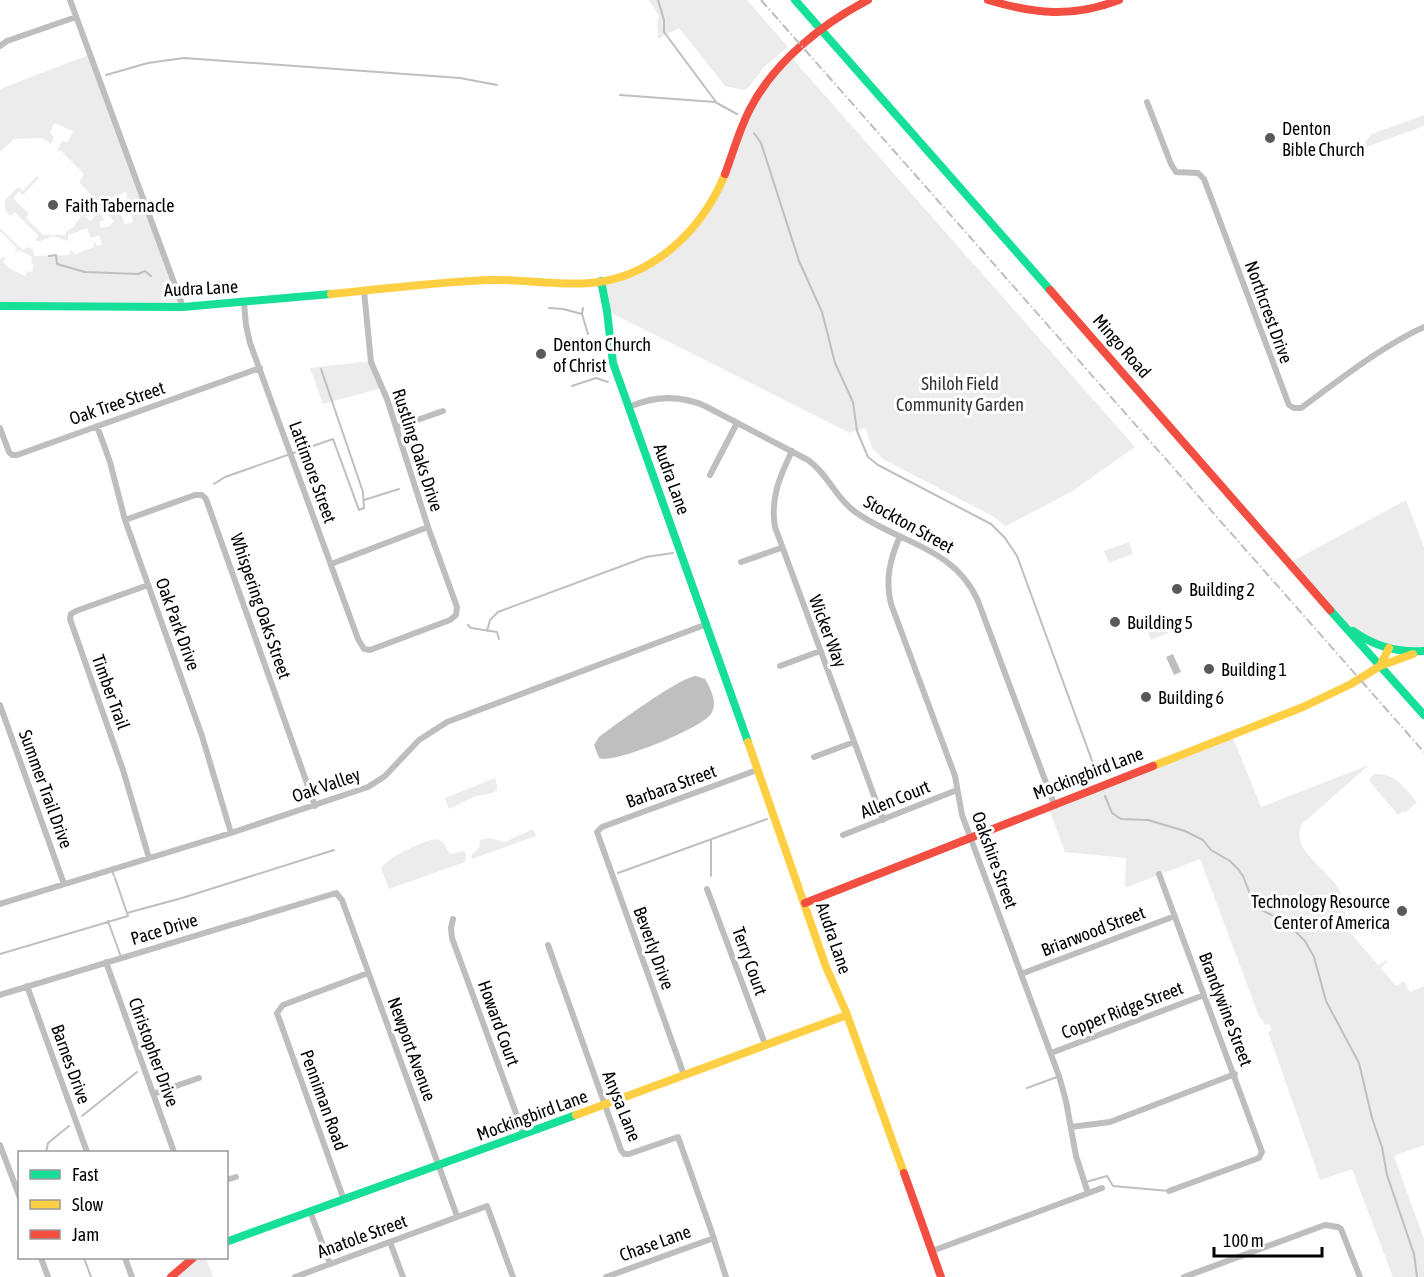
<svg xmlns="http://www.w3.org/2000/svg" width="1424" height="1277" font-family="'Asap Condensed',sans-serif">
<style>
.green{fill:#ececec;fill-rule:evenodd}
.water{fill:#bfbfbf}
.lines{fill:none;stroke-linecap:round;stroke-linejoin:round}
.stream{stroke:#bfbfbf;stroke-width:2}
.street{stroke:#bebebe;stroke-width:6}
.fast{stroke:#16e098;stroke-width:8}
.slow{stroke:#ffcf43;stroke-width:8}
.jam{stroke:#f24e42;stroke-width:8}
.rail{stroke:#bebebe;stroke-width:2;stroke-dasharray:9 3 1.5 3;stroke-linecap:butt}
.poi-dot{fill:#595959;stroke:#fff;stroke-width:2}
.labels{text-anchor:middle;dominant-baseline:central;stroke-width:6;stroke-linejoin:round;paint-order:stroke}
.poi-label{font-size:18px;fill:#000;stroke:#fff;text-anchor:start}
.street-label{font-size:18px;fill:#000;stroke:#fff}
.park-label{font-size:18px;fill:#333;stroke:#fff}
</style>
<rect width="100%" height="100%" fill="#fff"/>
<path class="green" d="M649,0H747L788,47L764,67L748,88L743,90L725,86L679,28L658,39L657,25L659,16Z
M91,54L183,307L0,306V259L6,256L3,262L9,268L25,276L28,271L32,272L34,265L31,262L32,257L19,250L14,253L17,248L0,231V228L23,250L28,247L33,250L34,256L69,255L71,250L75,254L94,247V241L97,246L102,244L99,235L91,238L87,228L68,235V241L53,236L41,241H35L38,235L15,212L10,216L5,210V200L18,187L23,191L37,176L39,178L23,195L19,191L13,198L29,214L26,218L43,235H66V232L75,226V224L81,217L78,214L80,211L90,221L97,214H101L104,220L99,222L101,228L110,226L114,221L80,183V180L84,174L60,150L56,152L62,141L68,142L73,131L54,123L50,133L54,137L51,144L42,138L14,139L0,152V89ZM126,192L133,222L125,224L119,209H116L112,197Z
M791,57L1135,447L1071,492L1006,526L994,517L883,459L873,449L865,428L850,433L607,311L601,281L651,263L704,215L747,115Z
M1424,115V126L1366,147L1365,142L1372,134Z
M371,361L382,388L323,404L310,368Z
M1406,500L1424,547V651L1410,652L1354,632L1289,563Z
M1129,542L1133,554L1109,563L1104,551Z
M1162,617L1168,633L1151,640L1145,624Z
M1232,735L1261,807L1369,765L1303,823C1287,849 1329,869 1339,890C1344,898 1344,909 1346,918L1342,923L1378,965L1387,960V962L1381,968L1396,986L1404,981L1410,992L1424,986V1145L1394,1156L1424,1239V1277H1393L1352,1169L1320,1180L1268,1032L1272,1030L1269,1024L1265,1025L1262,1019H1260L1200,859L1125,888L1126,858L1065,852L1048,806Z
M1375,774C1395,773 1405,788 1417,802L1405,813L1403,811L1398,815L1370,782V777Z
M495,778L497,785V790L493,793L476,796L449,809L445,798Z
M533,829L536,836L472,859L471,856L479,848L480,840L490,838L505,842Z
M436,839L443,842L450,854L464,851L466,855L465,862L389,889L381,868C388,857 423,841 436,839Z
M193,1258H206L213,1277H171Z"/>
<path class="water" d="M1173,654L1181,672L1174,675L1166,657Z
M696,676L705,679C711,689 718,703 711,714C702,728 612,765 599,758L594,745L599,737C615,725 680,677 696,676Z"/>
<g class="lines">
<path class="stream" d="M658,0L664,20V32L716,102
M106,75L148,63L184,58L460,78L497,85
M620,95L715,102L737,114
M754,133L761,143L799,261L822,312L835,363L853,402L857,431L868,457L878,465L991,524L1005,538L1017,556L1098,777
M49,256L56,255L57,264L85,272L138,274L145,271L151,276
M549,308L563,309L582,314
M583,308L582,314L588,334
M572,386L596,378L608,382
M214,484L225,477L333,439L359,510L364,508L363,492L321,369
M364,500L399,489
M468,625L471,628L497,632L499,639
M487,631L490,620L498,612L646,557L673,553
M1105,796L1112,813L1121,819L1148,820L1185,831L1203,840L1211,850L1230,861L1238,869L1243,876L1255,907L1286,922L1305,941L1314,957L1326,1001L1359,1063L1372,1118L1382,1147L1387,1175L1414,1254L1417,1277
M711,840V876
M112,870L114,876
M618,873L767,819
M127,913L182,898L334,850
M108,921L121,957
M0,954L128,916L115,878
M150,1062L152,1059
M1027,1088L1057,1077
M82,1116L137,1072
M46,1152L48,1143L69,1126
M1086,1182L1107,1176L1113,1186L1169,1191
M84,1258L91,1277"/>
<path class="street" d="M70,0L183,307
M0,46L7,41L76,17
M1147,102L1171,164L1176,172L1198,173L1204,179L1289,405L1294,408H1301C1338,381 1382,346 1424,327
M244,303L246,325L250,343L358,639L364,649L370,650L450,620L456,615L457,607L428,527L387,399L371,362L364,291
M629,407C654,396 680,395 705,406L808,460C828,474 835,497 854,511C897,543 954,546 978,601L1054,804
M97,426L110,462L125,520L202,736L231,833
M397,427L443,411
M0,428L9,452L12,455H17L260,368
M792,451C780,476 770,498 775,527L883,820
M710,475L737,423
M125,520L195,495H202L206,499L315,806
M900,536C890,559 885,580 891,604L955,776L962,815L1059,1076L1066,1101L1076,1156L1088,1193
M741,562L781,548
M331,564L428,527
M148,585L76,611L71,614L70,619L123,770L149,858
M780,666L820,651
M0,705L64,884
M814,757L854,742
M843,835L957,790
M1159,874L1262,1152L1259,1158L1169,1191
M707,889L765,1044
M0,904L231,833L368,787L385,776L419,740L447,722L707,624
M453,919L451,928L452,938L524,1135
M548,945L621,1150L624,1154H629L678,1137L710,1227L726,1277
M106,962L174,1152
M1021,974L1175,916
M27,986L87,1152
M0,995L336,893L342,900L457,1216
M1051,1053L1204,995
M684,1075L597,832L602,827L757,770
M153,1094L199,1078
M1071,1127L1110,1122L1235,1074
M0,1145L20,1198
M226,1180L236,1177
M344,1200L277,1013L283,1005L368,973
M310,1211L330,1264
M390,1242L403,1277
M932,1251L1102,1188
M41,1258L48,1277
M125,1258L132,1277
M295,1277L487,1206L513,1277
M606,1277L714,1238
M1184,1277L1325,1225L1338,1227L1341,1229L1360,1277"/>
<path class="fast" d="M795,0L1050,290
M601,281L607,311L613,363L748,742
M0,306L183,307L331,294
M1330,610L1424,715
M1353,631C1374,646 1398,653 1424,651
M226,1242L576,1115"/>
<path class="slow" d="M331,294C383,289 436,282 489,280C523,279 556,286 590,283C652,278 702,231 725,174
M1380,666L1413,654
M748,742L826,967L846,1012L904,1173
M1153,766L1303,707L1351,684L1380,666L1389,648
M576,1115L847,1015"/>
<path class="jam" d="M988,0C1035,14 1072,18 1119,0
M725,174C733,153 739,130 750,109C774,62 822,24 868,0
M1050,290L1330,610
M805,903L1153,766
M904,1173L941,1277
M171,1277L193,1258"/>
<path class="rail" d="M761,0L1424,752"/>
</g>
<g class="poi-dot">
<circle cx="1270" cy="138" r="6"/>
<circle cx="53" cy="205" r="6"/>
<circle cx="541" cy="354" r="6"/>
<circle cx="1177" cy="589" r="6"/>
<circle cx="1115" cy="622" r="6"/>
<circle cx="1209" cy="669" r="6"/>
<circle cx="1146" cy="697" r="6"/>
<circle cx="1402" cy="911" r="6"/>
</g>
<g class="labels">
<g class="poi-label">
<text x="1282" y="128">Denton<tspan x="1282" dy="21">Bible Church</tspan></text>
<text x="65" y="205">Faith Tabernacle</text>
<text x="553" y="344">Denton Church<tspan x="553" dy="21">of Christ</tspan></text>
<text x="1189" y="589">Building 2</text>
<text x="1127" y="622">Building 5</text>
<text x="1221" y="669">Building 1</text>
<text x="1158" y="697">Building 6</text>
<text x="1390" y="901" text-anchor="end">Technology Resource<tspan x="1390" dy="21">Center of America</tspan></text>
</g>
<g class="street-label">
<text transform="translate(201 288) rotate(-3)">Audra Lane</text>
<text transform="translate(1269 312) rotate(70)">Northcrest Drive</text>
<text transform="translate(1122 346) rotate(49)">Mingo Road</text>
<text transform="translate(117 403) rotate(-19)">Oak Tree Street</text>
<text transform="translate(418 450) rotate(72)">Rustling Oaks Drive</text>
<text transform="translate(313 472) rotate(70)">Lattimore Street</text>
<text transform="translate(672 479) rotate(70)">Audra Lane</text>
<text transform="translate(909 524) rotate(29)">Stockton Street</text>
<text transform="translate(261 606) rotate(71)">Whispering Oaks Street</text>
<text transform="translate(178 624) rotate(70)">Oak Park Drive</text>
<text transform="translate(828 631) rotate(69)">Wicker Way</text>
<text transform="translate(111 692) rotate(70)">Timber Trail</text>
<text transform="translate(1088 773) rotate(-21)">Mockingbird Lane</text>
<text transform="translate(326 785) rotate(-19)">Oak Valley</text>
<text transform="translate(671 786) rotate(-20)">Barbara Street</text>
<text transform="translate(46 789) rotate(70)">Summer Trail Drive</text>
<text transform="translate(895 799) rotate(-22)">Allen Court</text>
<text transform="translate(995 860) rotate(70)">Oakshire Street</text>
<text transform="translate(164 929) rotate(-17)">Pace Drive</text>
<text transform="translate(1093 931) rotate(-21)">Briarwood Street</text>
<text transform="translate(834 938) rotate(71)">Audra Lane</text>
<text transform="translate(654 948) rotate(70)">Beverly Drive</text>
<text transform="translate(750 961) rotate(70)">Terry Court</text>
<text transform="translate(1226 1009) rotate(69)">Brandywine Street</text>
<text transform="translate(1122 1010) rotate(-21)">Copper Ridge Street</text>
<text transform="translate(499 1023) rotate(70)">Howard Court</text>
<text transform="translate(412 1049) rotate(70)">Newport Avenue</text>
<text transform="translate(154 1052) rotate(70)">Christopher Drive</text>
<text transform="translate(71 1064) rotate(70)">Barnes Drive</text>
<text transform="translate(324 1100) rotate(70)">Penniman Road</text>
<text transform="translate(622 1106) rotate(68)">Anysa Lane</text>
<text transform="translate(532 1115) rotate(-20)">Mockingbird Lane</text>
<text transform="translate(362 1236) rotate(-20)">Anatole Street</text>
<text transform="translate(655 1243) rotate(-20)">Chase Lane</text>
</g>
<g class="park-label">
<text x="960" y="383">Shiloh Field<tspan x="960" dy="21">Community Garden</tspan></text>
</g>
</g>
<rect x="18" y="1151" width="210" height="108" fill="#ffffff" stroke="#999999" stroke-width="1.5"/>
<rect x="30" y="1170" width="30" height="9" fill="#16e098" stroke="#999999" stroke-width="1.5"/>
<text x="72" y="1181" font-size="18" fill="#000000">Fast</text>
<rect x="30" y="1200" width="30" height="9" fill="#ffcf43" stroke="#999999" stroke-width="1.5"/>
<text x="72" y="1211" font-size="18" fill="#000000">Slow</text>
<rect x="30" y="1230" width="30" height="9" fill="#f24e42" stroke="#999999" stroke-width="1.5"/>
<text x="72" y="1241" font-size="18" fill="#000000">Jam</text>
<path d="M1214 1247v9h108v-9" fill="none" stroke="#000000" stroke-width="3"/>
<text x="1223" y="1247" font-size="18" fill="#000000" stroke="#ffffff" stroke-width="4.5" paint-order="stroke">100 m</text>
</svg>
